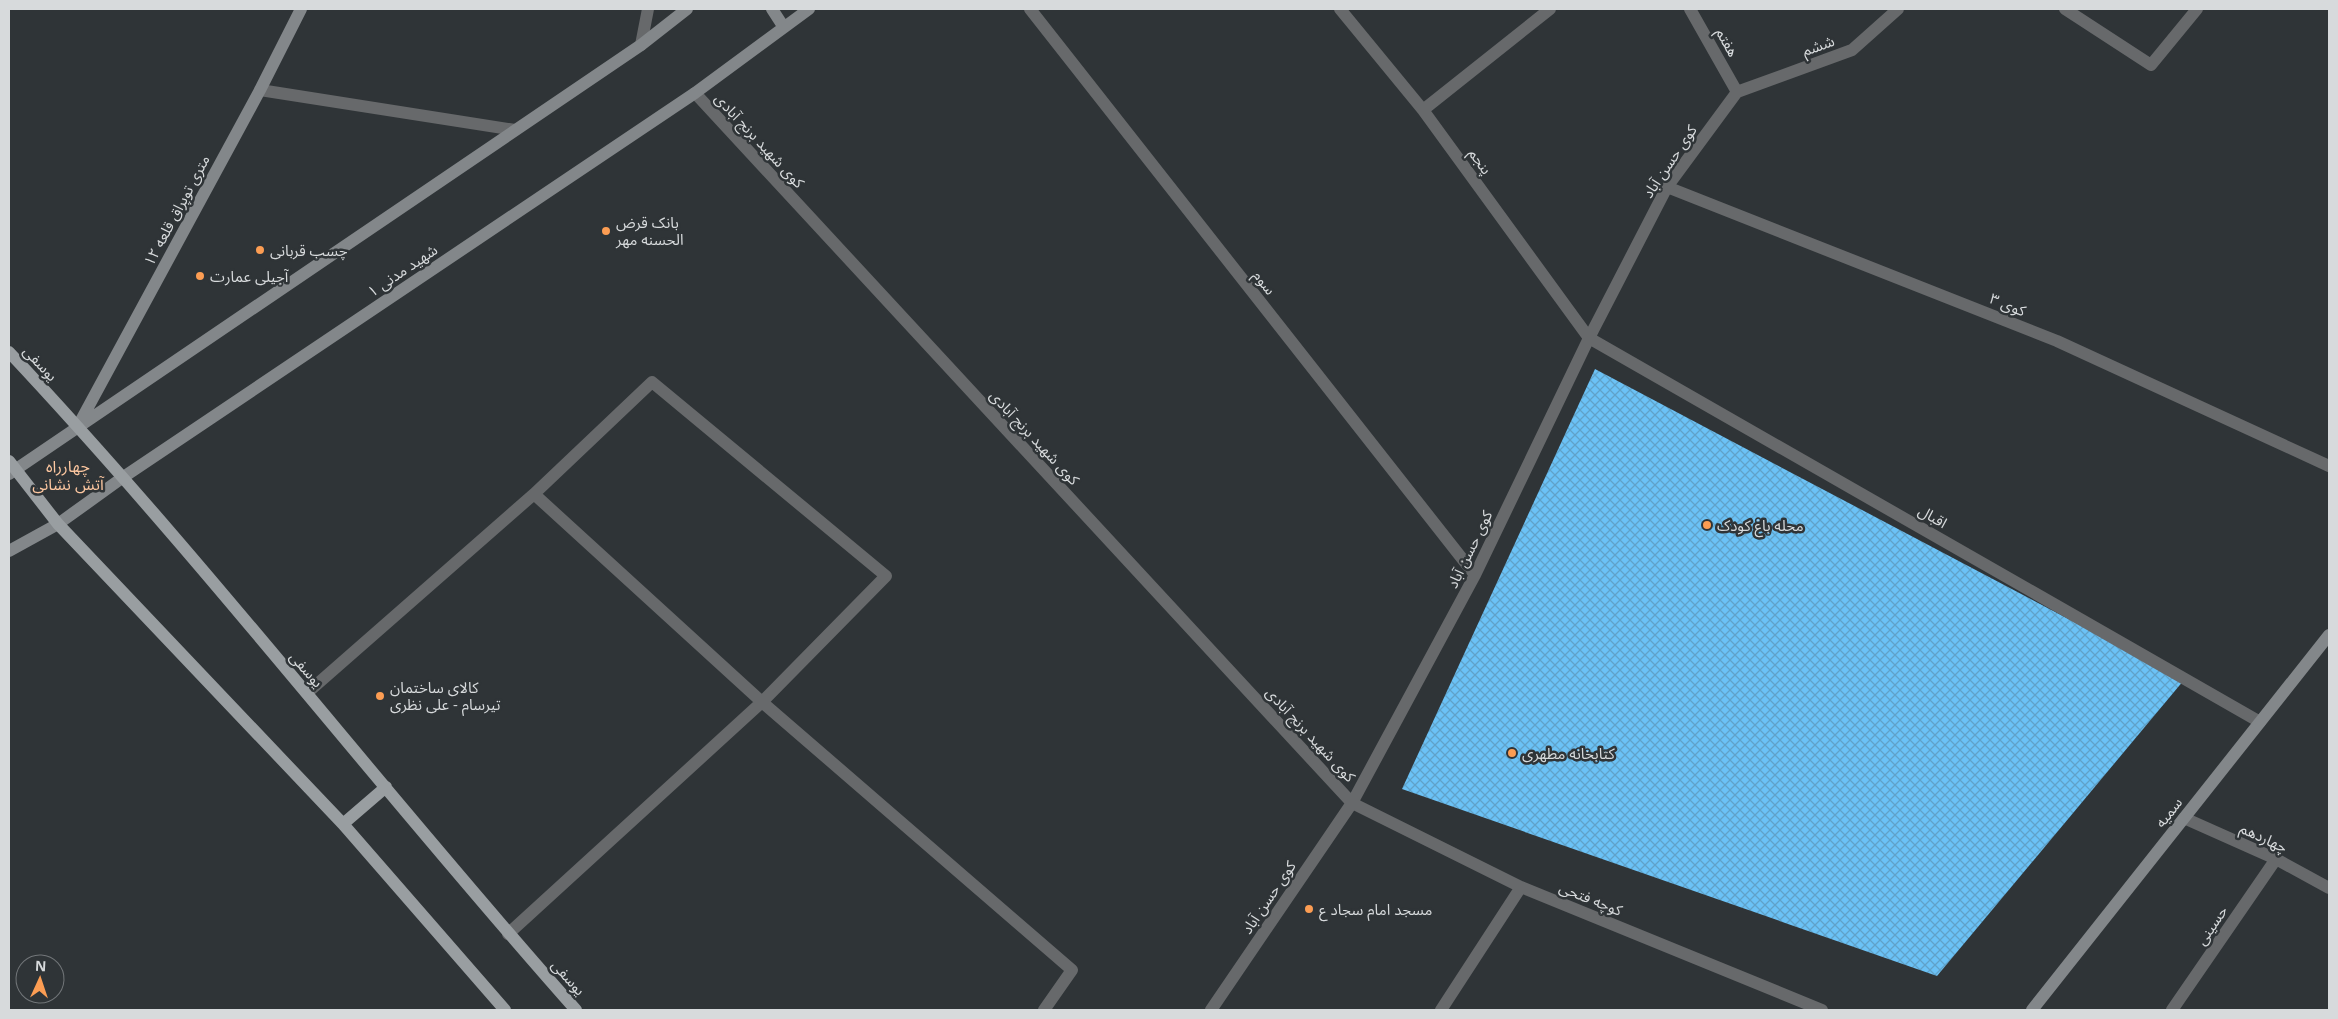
<svg xmlns="http://www.w3.org/2000/svg" width="2338" height="1019" font-family="'Open Sans','Noto Sans Arabic',sans-serif">
<style>
.building{fill:url(#building-cross-hatch)}
.lines{fill:none;stroke-linecap:round;stroke-linejoin:round}
.street{stroke:#67696b;stroke-width:12}
.secondary{stroke:#83878a;stroke-width:12}
.primary{stroke:#999ea1;stroke-width:12}
.poi-dot{fill:#fc9d53;stroke:#2f3437;stroke-width:2}
.labels{text-anchor:middle;dominant-baseline:central;stroke-width:5;stroke-linejoin:round;paint-order:stroke}
.street-label{font-size:15px;fill:#d7dadc;stroke:#2f3437}
.poi-label{font-size:15px;fill:#d7dadc;stroke:#2f3437;text-anchor:start}
.neighbourhood-label{font-size:16px;fill:#fdc7a0;stroke:#2f3437}
</style>
<defs>
<pattern id="building-cross-hatch" width="8" height="8" patternUnits="userSpaceOnUse" patternTransform="scale(1.25)"><rect width="8" height="8" fill="#6bc2f6"/><path d="M0 0l8 8M0 8l8-8" fill="none" stroke="#60a2c9"/></pattern>
</defs>
<rect width="100%" height="100%" fill="#2f3437"/>
<path class="building" d="M1595,369L2184,680L1937,976L1402,789Z"/>
<g class="lines">
<path class="street" d="M1030,9L1475,575
M1340,9L1423,110L1589,338L2260,722
M1690,9L1737,92
M2065,9L2151,65L2197,9
M641,45L648,9
M260,90L515,130
M1737,92L1852,50L1898,9
M695,93L1352,803L1521,887L1822,1010
M1423,110L1550,9
M1667,187L2057,341L2329,466
M534,494L762,702L1072,970L1044,1010
M307,693L534,494L652,382L886,576L762,702L508,934
M2184,818L2276,859L2329,888
M1211,1010L1352,803L1475,575L1589,338L1667,187L1737,92
M1441,1010L1521,887
M2172,1010L2276,859"/>
<path class="secondary" d="M772,9L783,26
M79,424L260,90L301,9
M9,474L641,45L687,9
M9,551L58,524L122,478L695,93L809,9
M2032,1010L2329,635"/>
<path class="primary" d="M9,352C207,563 384,794 576,1010
M9,461L58,524L343,824L505,1010
M343,824L386,787"/>
</g>
<g class="poi-dot">
<circle cx="606" cy="231" r="5"/>
<circle cx="260" cy="250" r="5"/>
<circle cx="200" cy="276" r="5"/>
<circle cx="1707" cy="525" r="5"/>
<circle cx="380" cy="696" r="5"/>
<circle cx="1512" cy="753" r="5"/>
<circle cx="1309" cy="909" r="5"/>
</g>
<g class="labels">
<g class="street-label">
<text transform="translate(1728 42) rotate(61)">هفتم</text>
<text transform="translate(1818 45) rotate(-20)">ششم</text>
<text transform="translate(760 140) rotate(47)">کوی شهید برنج آبادی</text>
<text transform="translate(1481 161) rotate(54)">پنجم</text>
<text transform="translate(1669 161) rotate(-56)">کوی حسن آباد</text>
<text transform="translate(176 210) rotate(-62)">۱۲ متری توپراق قلعه</text>
<text transform="translate(402 270) rotate(-34)">شهید مدنی ۱</text>
<text transform="translate(1265 282) rotate(52)">سوم</text>
<text transform="translate(2008 304) rotate(22)">کوی ۳</text>
<text transform="translate(41 363) rotate(47)">یوسفی</text>
<text transform="translate(1035 437) rotate(47)">کوی شهید برنج آبادی</text>
<text transform="translate(1933 516) rotate(30)">اقبال</text>
<text transform="translate(1469 549) rotate(-64)">کوی حسن آباد</text>
<text transform="translate(307 669) rotate(49)">یوسفی</text>
<text transform="translate(1311 734) rotate(47)">کوی شهید برنج آبادی</text>
<text transform="translate(2168 812) rotate(-52)">سمیه</text>
<text transform="translate(2264 837) rotate(25)">چهاردهم</text>
<text transform="translate(1268 897) rotate(-56)">کوی حسن آباد</text>
<text transform="translate(1591 898) rotate(22)">کوچه فتحی</text>
<text transform="translate(2211 925) rotate(-56)">حسینی</text>
<text transform="translate(569 977) rotate(48)">یوسفی</text>
</g>
<g class="poi-label">
<text x="616" y="222">بانک قرض<tspan x="616" dy="17">الحسنه مهر</tspan></text>
<text x="270" y="250">چسب قربانی</text>
<text x="210" y="276">آجیلی عمارت</text>
<text x="1717" y="525">محله باغ کودک</text>
<text x="390" y="687">کالای ساختمان<tspan x="390" dy="17">تیرسام - علی نظری</tspan></text>
<text x="1522" y="753">کتابخانه مطهری</text>
<text x="1319" y="909">مسجد امام سجاد ع</text>
</g>
<g class="neighbourhood-label">
<text x="68" y="466">چهارراه<tspan x="68" dy="18">آتش نشانی</tspan></text>
</g>
</g>
<rect width="2338" height="1019" fill="none" stroke="#d7dadc" stroke-width="20"/>
<g transform="translate(40 979) rotate(3)"><circle r="24" fill="#2f3437" stroke="#727679"/>
<path d="M0-4L9 19L0 12L-9 19Z" fill="#fc9d53"/>
<text y="-8" font-size="14" font-weight="bold" text-anchor="middle" fill="#d7dadc">N</text>
</g>
</svg>
